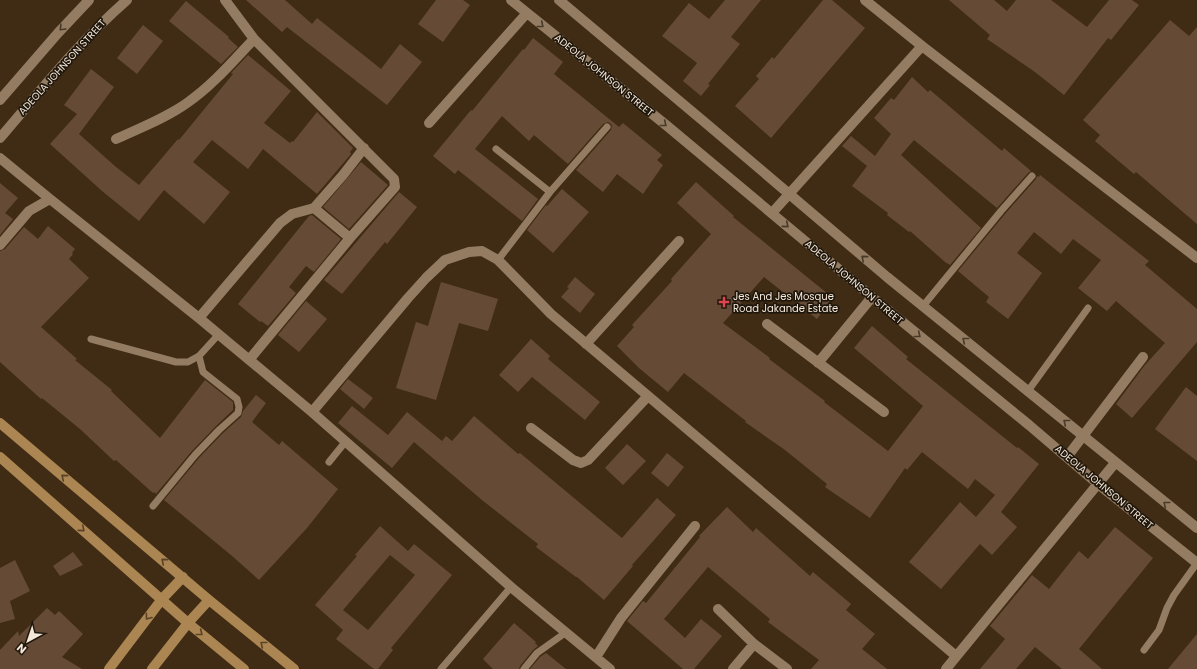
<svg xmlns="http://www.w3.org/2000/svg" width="1197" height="669" font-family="Poppins,sans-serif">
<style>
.building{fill:#654b36;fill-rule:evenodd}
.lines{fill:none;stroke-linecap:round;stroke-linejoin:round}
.lane{stroke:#937c62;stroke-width:7}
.street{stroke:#937c62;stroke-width:10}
.secondary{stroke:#ab8652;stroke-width:10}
.oneway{stroke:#483a2a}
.oneway2{stroke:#584328}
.health-dot{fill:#e0444e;stroke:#20170c;stroke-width:1.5}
.labels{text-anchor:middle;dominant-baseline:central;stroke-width:3.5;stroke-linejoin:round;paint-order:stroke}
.street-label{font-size:10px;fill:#f5e8da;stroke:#20170c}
.poi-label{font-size:10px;fill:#f5e8da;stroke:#20170c;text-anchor:start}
</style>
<rect width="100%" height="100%" fill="#402c14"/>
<path class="building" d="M246,0H285L312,24L317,18L381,69L400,44L422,62L387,105L287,27L282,32Z
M436,0H463L470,5L443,42L418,24Z
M725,0H761L731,37L740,44L708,84L710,85L701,96L683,81L697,63L662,36L689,3L709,19Z
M823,0H832L865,28L771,138L735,106L759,79L756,76L772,57L774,59Z
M949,0H994L1007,11L1016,0H1051L1087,27L1109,0H1132L1139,5L1111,40L1108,38L1064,95L1035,72L987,39L990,35Z
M186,1L229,37L228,38L238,47L221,64L169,21Z
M1170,20L1189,36L1197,27V224L1136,172L1134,174L1095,141L1100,135L1083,120Z
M143,25L163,41L137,74L117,58Z
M533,38L563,62L554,74L619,127L623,123L662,155L657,160L663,165L643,194L617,174L603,192L576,170L611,130L612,125L608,122L603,124L568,164L534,135L529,141L502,116L475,149L538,199L522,221L458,170L455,174L433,156L471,110L472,111L523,49L524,50Z
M248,55L291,91L264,123L290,143L292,141L293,142L317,112L353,148L350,152L351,154L317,194L263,149L248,169L212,140L193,162L230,192L204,224L164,190L139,221L102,191L50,144L77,114L64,105L91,69L114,87L79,134L116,167L139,185L178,139L179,140L233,74L231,73Z
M912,77L928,92L930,90L1002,151L1004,148L1031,171L1028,173L997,208L914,140L901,155L981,228L950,265L945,262L910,231L909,232L887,215L888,213L852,186L867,166L842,146L851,136L875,156L891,134L874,118L891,98L894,100Z
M361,162L388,185L349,229L323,207Z
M1040,175L1149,261L1145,265L1197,309V342L1132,418L1116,404L1145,365L1165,343L1116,301L1107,311L1078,288L1101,260L1073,239L1061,254L1034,232L1017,253L1042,273L1008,319L986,302L989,297L958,271L1005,214L1036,179L1037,176L1039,177Z
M696,182L734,216L733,217L833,298L817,319L764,277L723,323L770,358L769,359L825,401L824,402L888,451L923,406L854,348L872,326L908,357L906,359L1017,448L1018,447L1039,464L1001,512L1017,527L992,555L980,544L941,589L909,562L960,502L976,517L995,495L975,479L968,489L922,452L907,470L905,468L870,518L825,487L827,484L785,450L745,422L746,421L684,373L668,392L639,368L617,346L634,327L632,325L672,281L671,279L711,234L677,203Z
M0,183L18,198L5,213L13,219L0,235Z
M562,189L589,212L553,253L527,230L546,205L547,206Z
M399,192L417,207L387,244L385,242L342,294L324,280Z
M312,215L341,239L314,272L306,266L289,287L296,293L268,326L261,321L260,322L238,304L309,216Z
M48,226L75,249L72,253L73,254L69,259L89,278L41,327L77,359L75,360L112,390L111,391L160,438L205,380L233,402V410L216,426L191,452L156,494L154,492L153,493L116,460L114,461L80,429L42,398L41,399L0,362V251L5,249L24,227L38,239Z
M575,277L595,294L580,313L561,297L569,288L567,287Z
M441,282L498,299L488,331L459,323L436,400L396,388L416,322L428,326Z
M306,301L327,319L299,352L278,335Z
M531,339L550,356L548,359L600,402L585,420L532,377L518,392L499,375Z
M348,379L373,398L364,409L340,389Z
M1186,387L1197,396V461L1155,429Z
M256,395L266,403L252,422L279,445L282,441L338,489L307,528L259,580L231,555L164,500L199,458L222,434L241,417L243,411Z
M352,406L388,435L407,412L442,441L446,436L452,441L474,416L518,454L520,453L622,538L657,498L676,515L632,565L633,566L604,600L577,577H576L536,547L538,544L482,500L414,442L392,468L338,423Z
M627,444L646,461L623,485L605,468Z
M667,453L684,467L668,487L651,473Z
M727,507L753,532L756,528L810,576L813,572L851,604L846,610L875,634L862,649L887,669H811L819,660L768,622L770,619L708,567L664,619L685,638L701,619L722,636L694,669H683L627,621L643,601L646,603L700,537L699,536Z
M380,526L408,551L414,544L452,575L391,648L393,650L378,669H374L336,639L343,630L315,605L357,556L355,555ZM390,555L415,575L368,630L343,610Z
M1115,527L1153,558L1079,649L1102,669H1062L1035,647L1016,669H980L1005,639L990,626L1032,575L1049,589L1079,551L1088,559Z
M73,552L83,565L60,576L53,566Z
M15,560L30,591L10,601L15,619L0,623V568Z
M47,608L55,615L59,611L83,634L62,657L82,669H0V650L18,631L19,636Z
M514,623L536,642L535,643L538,646L533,650L520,666L519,669H493L483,659Z
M1197,634V669H1168Z
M546,653L566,669H530L540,657Z"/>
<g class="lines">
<path class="lane" d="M496,149L550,192
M498,260L550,192L607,127
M923,306L1001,211L1032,176
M91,339L176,362H188L199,356L219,334
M1028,391L1088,308
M329,462L346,441
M153,506L195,455L219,430L238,413L239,407L237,399L203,372L199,356
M1144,650L1159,630L1167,608L1174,595L1197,563
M441,669L511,587
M524,669L537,653L565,633"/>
<path class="street" d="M511,0L666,125L872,297L1029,425L1098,484L1197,563
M559,0L708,125L887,277L1197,528
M865,0L922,46L1197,258
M0,100L58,33L89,0
M429,123L527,13
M0,138C41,90 80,41 127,0
M116,139C140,128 166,118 187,103C213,85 233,61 254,39L225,0
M0,158L50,199L199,318L312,412L511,587L610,669
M314,208L350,238
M772,213L922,46
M0,245L29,211L50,199
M199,318L280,223L292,214L314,208L343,175L364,148
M767,324L884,412
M586,344L679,241
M249,360L350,238L395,187L394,179L254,39
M818,363L872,297
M312,412L408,298L426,278L445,260L469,252L482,251L498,260L551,314L956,656
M531,428L573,460L581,463L588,460L648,396
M1067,457L1143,357
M718,609L754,644L787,669
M596,657L621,618L695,526
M733,669L754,644
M946,669L1115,463"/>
<path class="secondary" d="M0,423L209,600L294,669
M0,457L188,623L244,669
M109,669L162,599L183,577
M152,669L188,623L209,600"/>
</g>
<defs><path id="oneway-chevron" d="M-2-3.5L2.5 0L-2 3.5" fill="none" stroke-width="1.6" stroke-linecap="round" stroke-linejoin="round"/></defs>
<g class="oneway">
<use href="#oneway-chevron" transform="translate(541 25) rotate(39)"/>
<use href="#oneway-chevron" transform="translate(62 28) rotate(134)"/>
<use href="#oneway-chevron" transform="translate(664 124) rotate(39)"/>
<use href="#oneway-chevron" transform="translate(786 225) rotate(40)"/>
<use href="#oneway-chevron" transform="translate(864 258) rotate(-140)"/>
<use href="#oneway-chevron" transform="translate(918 335) rotate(39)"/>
<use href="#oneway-chevron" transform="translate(965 340) rotate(-141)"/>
<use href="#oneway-chevron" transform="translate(1066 422) rotate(-141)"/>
<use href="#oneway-chevron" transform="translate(1166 504) rotate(-141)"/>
</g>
<g class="oneway2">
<use href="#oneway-chevron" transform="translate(64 477) rotate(-140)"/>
<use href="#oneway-chevron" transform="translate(82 529) rotate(41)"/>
<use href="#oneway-chevron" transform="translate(164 561) rotate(-140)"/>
<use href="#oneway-chevron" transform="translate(148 617) rotate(127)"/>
<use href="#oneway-chevron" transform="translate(200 633) rotate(39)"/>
<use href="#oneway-chevron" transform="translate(263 644) rotate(-141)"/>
</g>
<path class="health-dot" d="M722 296h4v4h4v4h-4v4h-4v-4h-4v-4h4z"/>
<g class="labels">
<g class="street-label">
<text transform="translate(62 67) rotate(-48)">ADEOLA JOHNSON STREET</text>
<text transform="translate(604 75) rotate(39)">ADEOLA JOHNSON STREET</text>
<text transform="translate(854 282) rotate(40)">ADEOLA JOHNSON STREET</text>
<text transform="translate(1104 487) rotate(40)">ADEOLA JOHNSON STREET</text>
</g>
<g class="poi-label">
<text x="733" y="296">Jes And Jes Mosque<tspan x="733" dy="12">Road Jakande Estate</tspan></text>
</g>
</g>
<g transform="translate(28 641) rotate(220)" stroke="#20170c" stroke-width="3" paint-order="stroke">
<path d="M0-3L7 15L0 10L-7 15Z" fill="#f5e8da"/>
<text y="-6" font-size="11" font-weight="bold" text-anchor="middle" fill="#f5e8da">N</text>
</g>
</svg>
